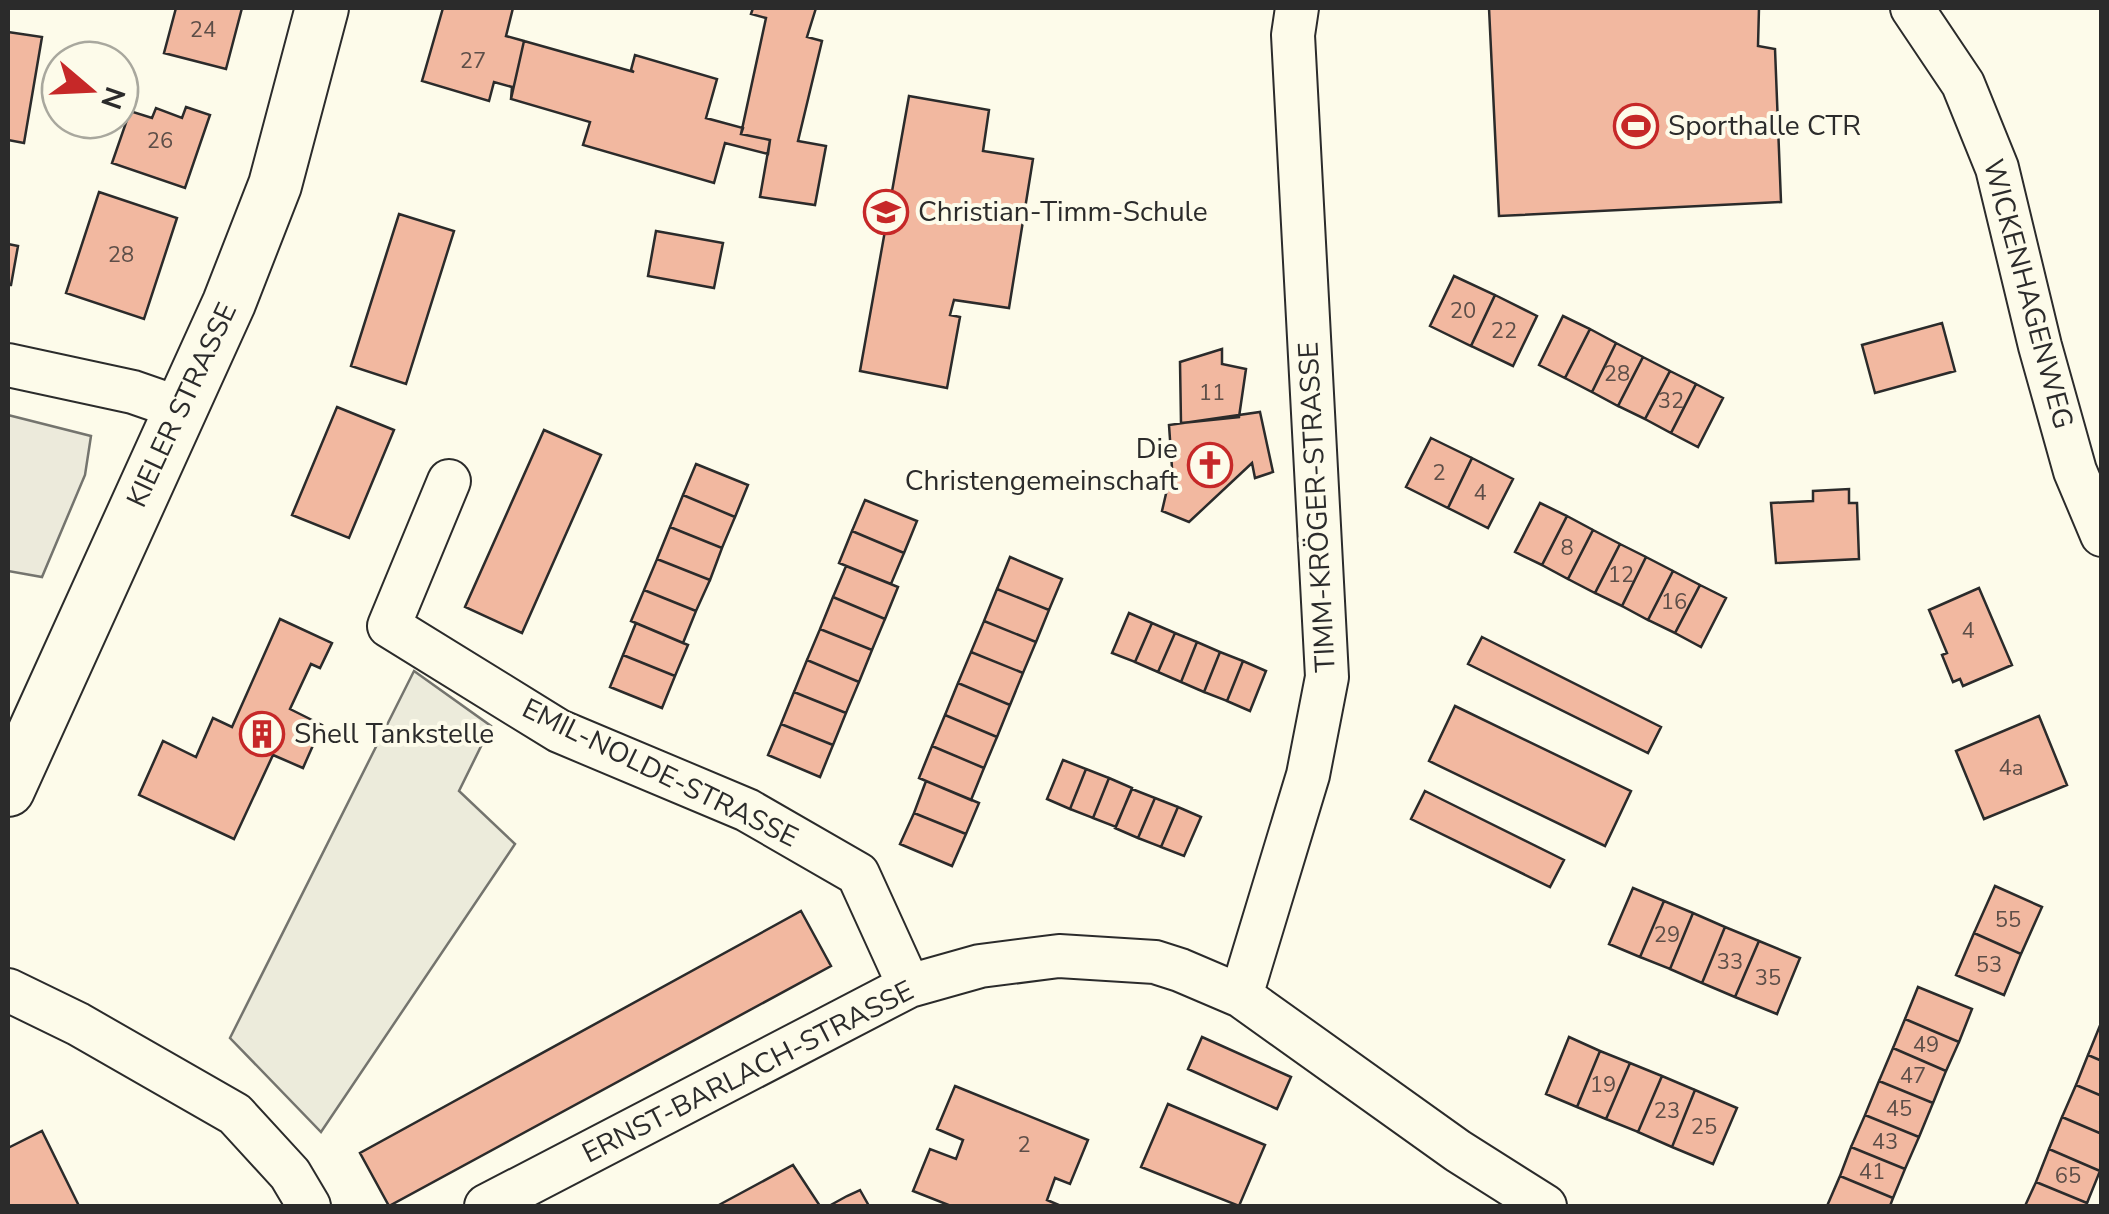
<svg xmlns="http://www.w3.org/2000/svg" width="2109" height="1214" font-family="'Nunito Sans',sans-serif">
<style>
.green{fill:#ecebdb;stroke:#74746e;stroke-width:2.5}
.parking{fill:#eceadb;stroke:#74746e;stroke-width:2.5}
.building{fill:#f2b8a0;stroke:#2b2b2b;stroke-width:2.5}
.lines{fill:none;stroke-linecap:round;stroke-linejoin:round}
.minor-casing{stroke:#2b2b2b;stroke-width:46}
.major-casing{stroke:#2b2b2b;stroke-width:56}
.minor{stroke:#fdfbea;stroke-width:42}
.major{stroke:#fdfbea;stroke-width:52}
.labels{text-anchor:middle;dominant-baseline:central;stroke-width:8;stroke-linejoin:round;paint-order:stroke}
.number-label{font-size:22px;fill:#5d4e48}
.poi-label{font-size:28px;fill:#2b2b2b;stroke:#fdfbea;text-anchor:start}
.street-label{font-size:28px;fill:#2b2b2b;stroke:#fdfbea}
</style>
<rect width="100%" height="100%" fill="#fdfbea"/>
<path class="green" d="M414,671L491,726L459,791L515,844L321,1132L230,1038Z"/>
<path class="parking" d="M8,415L91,436L85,475L42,577L8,571Z"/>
<path class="building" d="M176,8H242L226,69L164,53Z
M443,8H513L506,36L524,41L511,99L512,87L494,82L489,101L422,81Z
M753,8H816L807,37L822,41L798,141L826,146L815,205L760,197L770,140L741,134L766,18L751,14Z
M1489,8H1759L1758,46L1775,49L1781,202L1499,216Z
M8,32L42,37L24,143L8,140Z
M524,41L634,72L631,70L635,55L717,79L706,118L743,128L741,134L770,140L768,154L725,143L714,183L583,145L590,122L511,99Z
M909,96L989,110L983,151L1033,159L1009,308L954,300L950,315L960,317L947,388L860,371Z
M186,107L210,115L185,188L112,163L130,111L152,118L156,108L182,118Z
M99,192L177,218L144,319L66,293Z
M399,214L454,231L406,384L351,366Z
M656,231L723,243L714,288L648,276Z
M8,244L18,246L11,285H8Z
M1454,276L1495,295L1471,346L1430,326Z
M1495,295L1537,316L1513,366L1471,346Z
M1563,316L1590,329L1565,378L1539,365Z
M1942,323L1955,371L1875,393L1862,345Z
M1590,329L1616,343L1592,392L1565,378Z
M1616,343L1643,357L1618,406L1592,392Z
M1222,349V364L1246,369L1239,417L1181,423L1180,362Z
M1643,357L1670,371L1645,419L1618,406Z
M1670,371L1696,384L1671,433L1645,419Z
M1696,384L1723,398L1698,447L1671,433Z
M337,407L394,430L349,538L292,515Z
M1260,412L1273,472L1255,478L1252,463L1189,522L1162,511L1172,468L1169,425Z
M544,430L601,455L522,633L465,607Z
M1431,438L1472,458L1448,508L1406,487Z
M1472,458L1513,479L1488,528L1448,508Z
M696,464L748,485L735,517L683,495Z
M1849,489V503H1857L1859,559L1776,563L1771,503L1813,501V491Z
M683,495L735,517L722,548L670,527Z
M865,500L917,521L904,553L852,531Z
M1540,503L1567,516L1542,565L1515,552Z
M1567,516L1593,530L1568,579L1542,565Z
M670,527L722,548L710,580L657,559Z
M1593,530L1620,544L1595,593L1568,579Z
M852,531L904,553L891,584L839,563Z
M1620,544L1646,557L1622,606L1595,593Z
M1010,557L1062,579L1049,610L997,589Z
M1646,557L1673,571L1648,620L1622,606Z
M657,559L710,580L696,611L644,590Z
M846,566L898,587L885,619L833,597Z
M1673,571L1700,585L1675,633L1648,620Z
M1700,585L1726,598L1701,647L1675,633Z
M1979,588L2012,665L1963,686L1960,679L1953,682L1942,655L1947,653L1929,610Z
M997,589L1049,610L1036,642L984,621Z
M644,590L696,611L683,643L631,621Z
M833,597L885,619L872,650L820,629Z
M1129,613L1152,623L1135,662L1112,653Z
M280,619L332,643L320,668L311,664L290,709L322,725L303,768L273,755L234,839L139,795L163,741L196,757L213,718L232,727Z
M984,621L1036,642L1023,673L971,652Z
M636,623L688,645L675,676L623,655Z
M1152,623L1175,633L1158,672L1135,662Z
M820,629L872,650L859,682L807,660Z
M1175,633L1197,642L1181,682L1158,672Z
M1482,637L1661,727L1648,753L1468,664Z
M1197,642L1220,652L1204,692L1181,682Z
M971,652L1023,673L1010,705L958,683Z
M1220,652L1243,661L1227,701L1204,692Z
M623,655L675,676L662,708L610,687Z
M807,660L859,682L846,713L794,692Z
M1243,661L1266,671L1250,711L1227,701Z
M958,683L1010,705L997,737L945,715Z
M794,692L846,713L833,745L781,724Z
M1455,706L1631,791L1605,846L1429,761Z
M945,715L997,737L984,768L932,746Z
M2039,716L2067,785L1984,819L1956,751Z
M781,724L833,745L820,777L768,755Z
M932,746L984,768L971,800L919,778Z
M1063,760L1086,769L1070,809L1047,799Z
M1086,769L1109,778L1093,818L1070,809Z
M1109,778L1132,788L1116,827L1093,818Z
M926,781L979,803L966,834L914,813Z
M1132,789L1155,798L1138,838L1115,828Z
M1425,791L1564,860L1550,887L1411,819Z
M1155,798L1178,807L1161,847L1138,838Z
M1178,807L1201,817L1184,856L1161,847Z
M914,813L966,834L952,866L900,844Z
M1995,886L2042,907L2021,954L1974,933Z
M1633,888L1664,901L1640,957L1609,944Z
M1664,901L1693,913L1670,969L1640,957Z
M801,911L831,966L389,1206L360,1153Z
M1693,913L1725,927L1702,983L1670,969Z
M1725,927L1759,941L1735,997L1702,983Z
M1974,933L2021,954L2004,995L1956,975Z
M1759,941L1800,958L1777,1014L1735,997Z
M1918,987L1972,1009L1959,1042L1905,1019Z
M1905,1019L1959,1042L1946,1071L1893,1048Z
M2101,1023H2102V1061L2088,1055Z
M1202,1037L1291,1077L1277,1109L1188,1069Z
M1569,1037L1600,1051L1577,1107L1546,1094Z
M1893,1048L1946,1071L1933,1103L1879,1081Z
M1600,1051L1630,1063L1606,1119L1577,1107Z
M2088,1055L2102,1061V1096L2076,1085Z
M1630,1063L1662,1076L1638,1132L1606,1119Z
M1662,1076L1695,1090L1672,1147L1638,1132Z
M1879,1081L1933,1103L1919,1137L1865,1115Z
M2076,1085L2102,1096V1134L2062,1117Z
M955,1086L1088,1140L1070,1184L1055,1178L1047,1200L1061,1206H951L913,1191L930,1149L956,1159L963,1140L937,1129Z
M1695,1090L1737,1108L1713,1164L1672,1147Z
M1168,1104L1265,1145L1239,1206L1141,1167Z
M1865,1115L1919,1137L1905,1169L1851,1147Z
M2062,1117L2102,1134L2100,1171L2049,1149Z
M42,1131L79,1206H8V1148Z
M1851,1147L1905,1169L1893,1198L1840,1176Z
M2049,1149L2100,1171L2087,1203L2036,1182Z
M793,1165L820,1206H717Z
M1840,1176L1893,1198L1890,1206H1827Z
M2036,1182L2087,1203L2085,1206H2025Z
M860,1190L869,1206H829L847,1196Z"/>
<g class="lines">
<defs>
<path id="minor" d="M1912,8L1963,84L1997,168L2040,346L2075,471L2102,535
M8,365L133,392L182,409
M449,481L389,626L559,731L747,810L858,874L909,986
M8,990L78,1024L235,1114L290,1174L309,1206
M1241,996L1308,775L1327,677L1293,35L1297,8
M486,1206L909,986L980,966L1059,956L1155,962L1180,970L1241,996L1458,1151L1545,1206"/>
<path id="major" d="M8,790L229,303L275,185L322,8"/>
</defs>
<use href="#minor" class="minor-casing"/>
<use href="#major" class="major-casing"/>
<use href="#minor" class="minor"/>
<use href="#major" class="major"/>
</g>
<defs>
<symbol id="stadium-ring" viewBox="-11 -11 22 22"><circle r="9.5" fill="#fdfbea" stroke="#c62828" stroke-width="1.5"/><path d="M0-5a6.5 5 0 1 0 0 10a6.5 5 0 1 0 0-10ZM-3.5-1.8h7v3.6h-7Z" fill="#c62828"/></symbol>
<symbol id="school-ring" viewBox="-11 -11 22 22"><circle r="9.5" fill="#fdfbea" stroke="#c62828" stroke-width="1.5"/><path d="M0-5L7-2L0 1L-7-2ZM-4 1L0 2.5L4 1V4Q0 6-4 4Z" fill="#c62828"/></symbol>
<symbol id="church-ring" viewBox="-11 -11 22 22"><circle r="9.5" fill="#fdfbea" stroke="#c62828" stroke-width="1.5"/><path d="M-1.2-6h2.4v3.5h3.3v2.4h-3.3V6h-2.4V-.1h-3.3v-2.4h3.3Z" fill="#c62828"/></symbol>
<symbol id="building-ring" viewBox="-11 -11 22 22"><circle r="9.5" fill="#fdfbea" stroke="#c62828" stroke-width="1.5"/><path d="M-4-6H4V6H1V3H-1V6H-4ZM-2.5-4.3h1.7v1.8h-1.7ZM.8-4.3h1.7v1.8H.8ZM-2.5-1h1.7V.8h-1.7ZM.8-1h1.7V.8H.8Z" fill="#c62828"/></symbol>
</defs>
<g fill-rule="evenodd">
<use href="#stadium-ring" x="1611" y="101" width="50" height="50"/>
<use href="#school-ring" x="861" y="187" width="50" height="50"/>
<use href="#church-ring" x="1185" y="440" width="50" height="50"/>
<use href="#building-ring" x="237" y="709" width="50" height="50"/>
</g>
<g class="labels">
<g class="number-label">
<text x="203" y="30">24</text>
<text x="473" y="61">27</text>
<text x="160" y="141">26</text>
<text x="121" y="255">28</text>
<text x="1463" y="311">20</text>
<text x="1504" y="331">22</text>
<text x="1617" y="374">28</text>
<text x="1212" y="393">11</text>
<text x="1671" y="401">32</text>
<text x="1439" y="473">2</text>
<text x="1480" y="493">4</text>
<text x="1567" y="548">8</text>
<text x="1621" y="575">12</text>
<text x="1674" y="602">16</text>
<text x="1968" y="631">4</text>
<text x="2011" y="768">4a</text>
<text x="2008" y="920">55</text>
<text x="1667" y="935">29</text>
<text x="1730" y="962">33</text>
<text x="1989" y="965">53</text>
<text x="1768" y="978">35</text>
<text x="1926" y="1045">49</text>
<text x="1913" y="1076">47</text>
<text x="1603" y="1085">19</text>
<text x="1899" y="1109">45</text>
<text x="1667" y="1111">23</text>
<text x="1704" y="1127">25</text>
<text x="1885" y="1142">43</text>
<text x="1024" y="1145">2</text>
<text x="1872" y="1172">41</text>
<text x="2068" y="1176">65</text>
</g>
<g class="poi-label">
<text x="1668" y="126">Sporthalle CTR</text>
<text x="918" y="212">Christian-Timm-Schule</text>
<text x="1178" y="449" text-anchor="end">Die<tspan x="1178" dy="32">Christengemeinschaft</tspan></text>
<text x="294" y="734">Shell Tankstelle</text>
</g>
<g class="street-label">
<text transform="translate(2028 294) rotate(75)">WICKENHAGENWEG</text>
<text transform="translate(182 405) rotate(-65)">KIELER STRASSE</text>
<text transform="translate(1317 507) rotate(-93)">TIMM-KRÖGER-STRASSE</text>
<text transform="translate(660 773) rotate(26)">EMIL-NOLDE-STRASSE</text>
<text transform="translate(748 1072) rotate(-27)">ERNST-BARLACH-STRASSE</text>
</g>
</g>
<rect width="2109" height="1214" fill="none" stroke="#2b2b2b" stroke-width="20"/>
<g transform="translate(90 90) rotate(109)"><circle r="48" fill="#fdfbea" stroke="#a9a89e" stroke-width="2.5"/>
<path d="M0-8L18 38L0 25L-18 38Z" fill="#c62828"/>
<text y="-15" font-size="28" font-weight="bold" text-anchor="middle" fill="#2b2b2b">N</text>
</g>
</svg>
